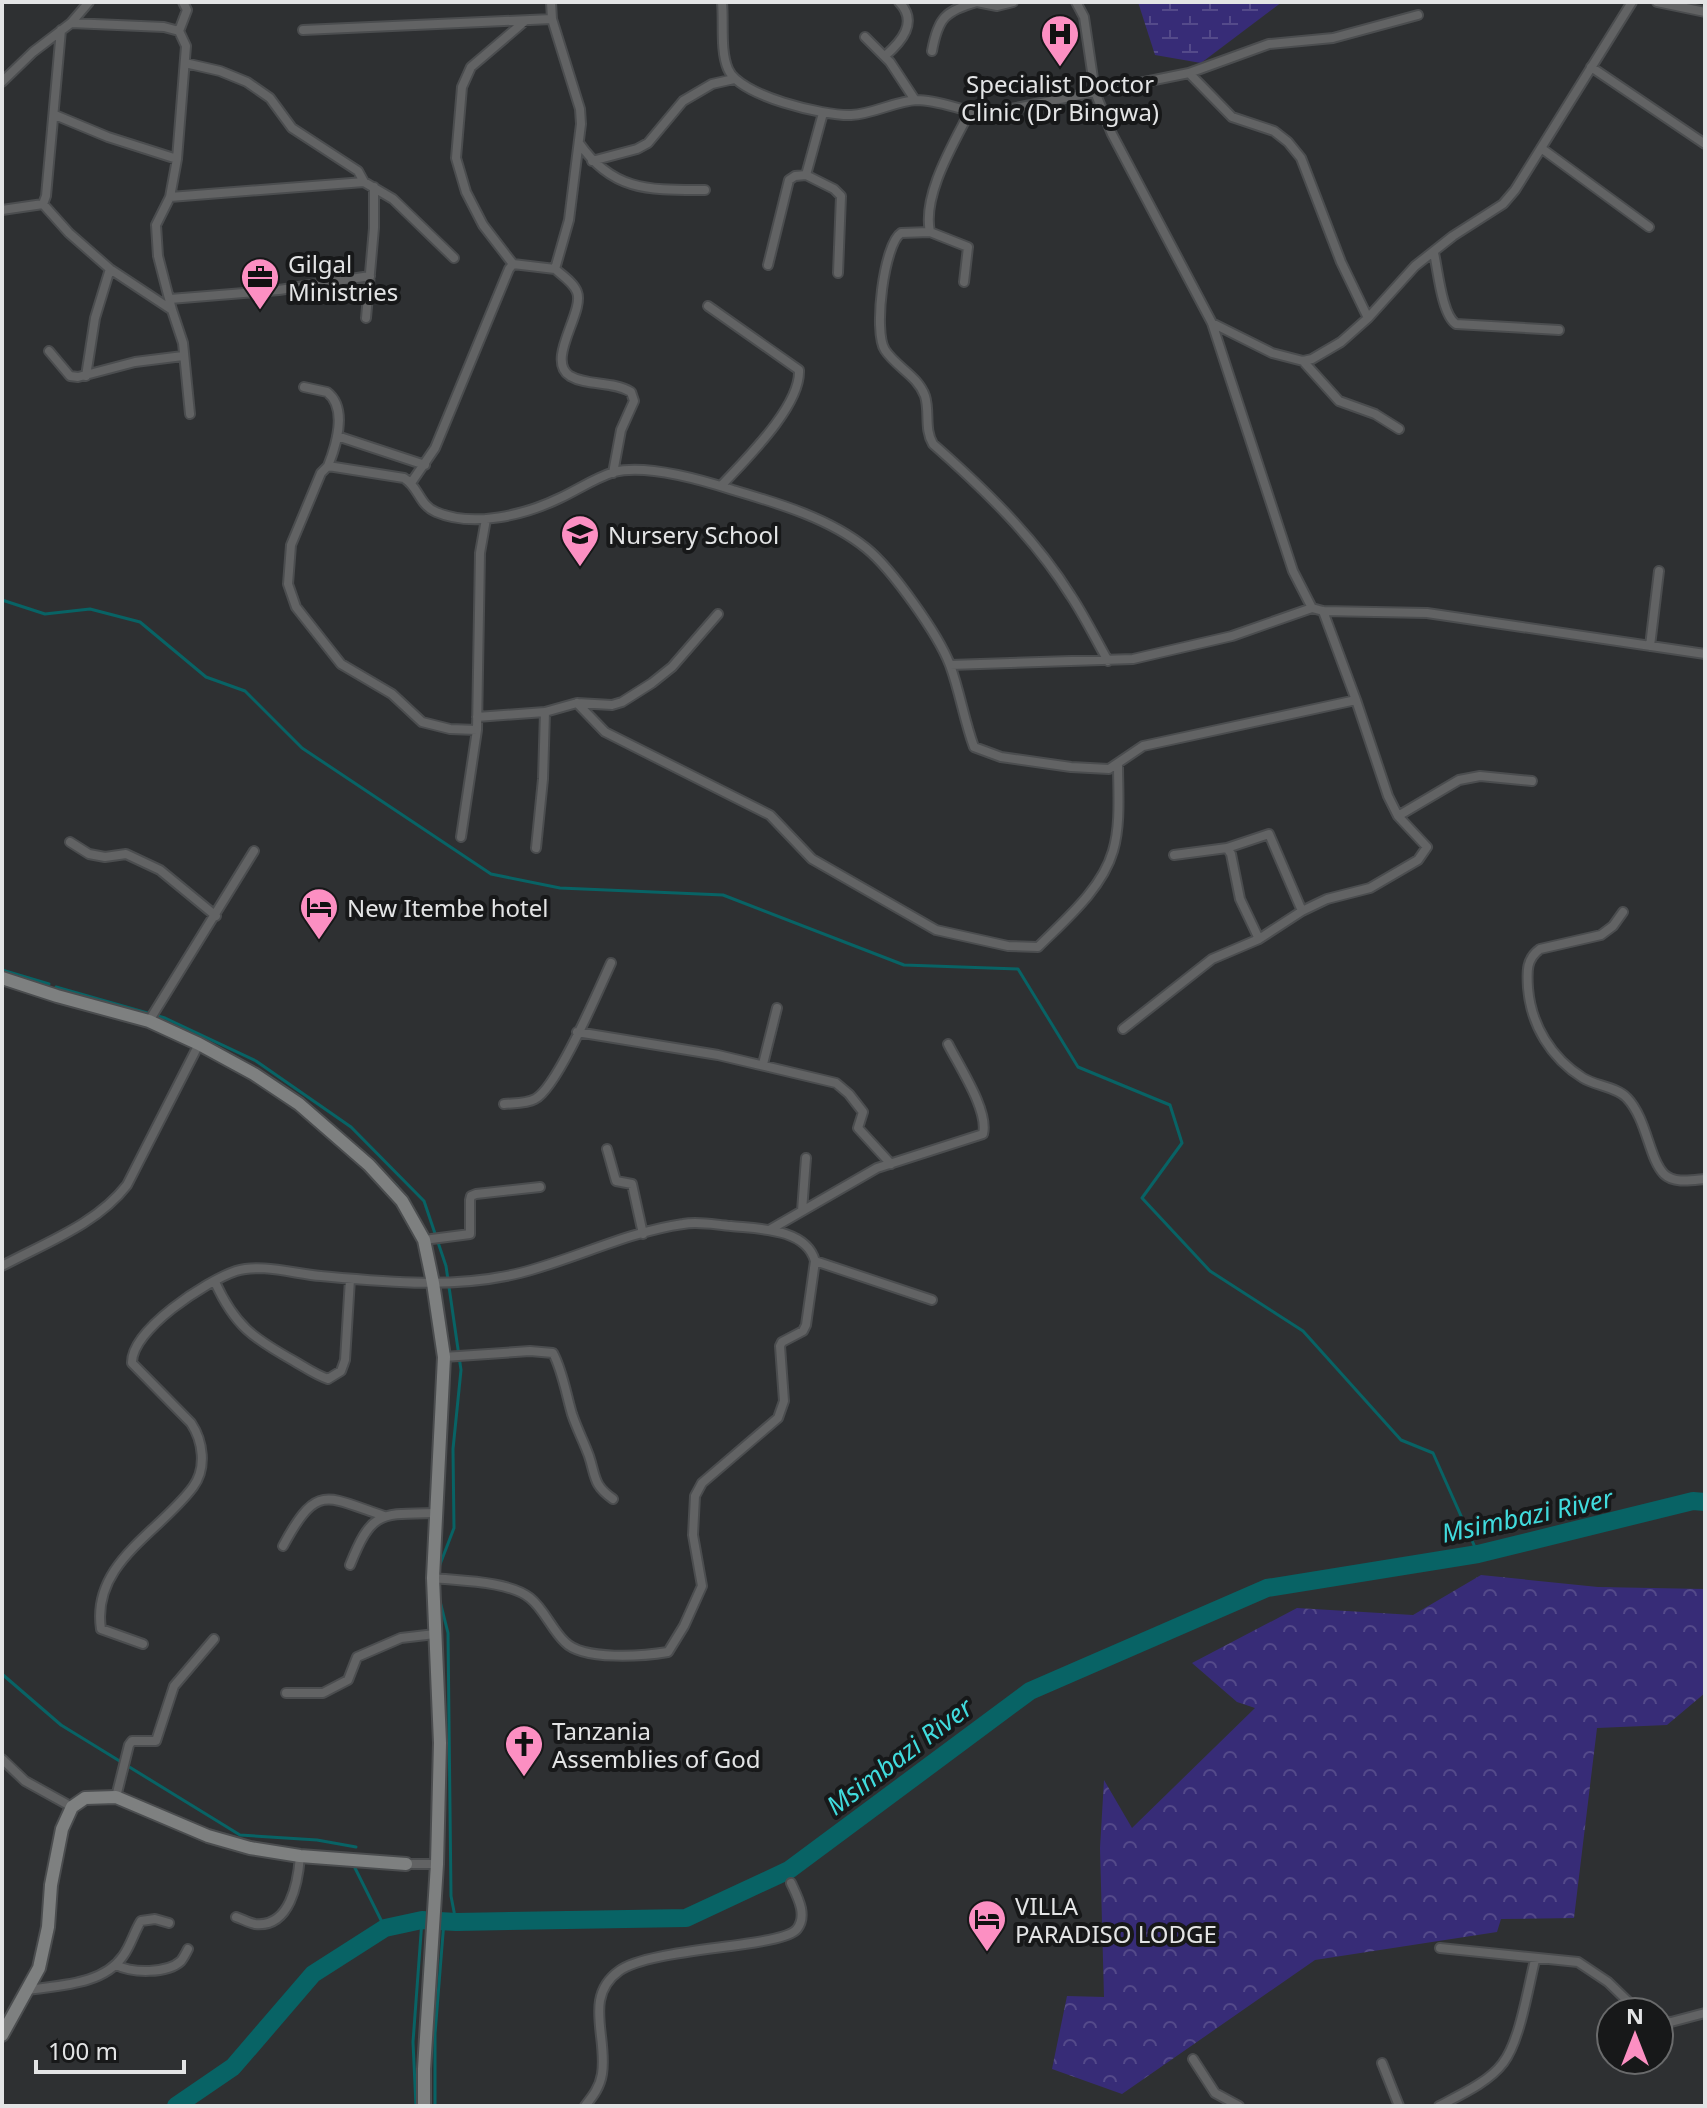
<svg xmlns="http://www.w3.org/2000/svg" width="1707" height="2108" font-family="'Noto Sans',sans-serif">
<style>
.forest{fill:url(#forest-crowns)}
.wetland{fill:url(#wetland-marsh)}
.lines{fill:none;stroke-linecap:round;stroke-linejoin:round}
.stream{stroke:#086365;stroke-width:3}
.river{stroke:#086365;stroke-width:18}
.street-casing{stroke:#4b4d4f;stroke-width:12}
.secondary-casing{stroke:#4b4d4f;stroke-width:16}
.street{stroke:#626364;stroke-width:8}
.secondary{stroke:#7e8080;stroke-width:12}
.labels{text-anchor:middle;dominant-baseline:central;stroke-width:8;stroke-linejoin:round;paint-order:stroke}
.poi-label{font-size:24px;fill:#e3e4e5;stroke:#171819;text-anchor:start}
.water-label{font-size:26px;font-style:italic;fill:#40dbdd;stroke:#171819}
</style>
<defs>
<pattern id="forest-crowns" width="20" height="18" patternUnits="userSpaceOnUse" patternTransform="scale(2)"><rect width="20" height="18" fill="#372c77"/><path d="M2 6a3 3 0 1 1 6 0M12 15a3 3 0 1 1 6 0" fill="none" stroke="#544a8a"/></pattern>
<pattern id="wetland-marsh" width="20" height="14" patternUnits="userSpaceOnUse" patternTransform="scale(2)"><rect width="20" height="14" fill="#372c77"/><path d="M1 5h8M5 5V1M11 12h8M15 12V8" fill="none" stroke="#544a8a"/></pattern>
</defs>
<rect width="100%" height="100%" fill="#2e3032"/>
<path class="forest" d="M1481,1575L1598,1587L1705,1589V1693L1667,1725L1597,1728L1574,1918L1501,1919L1497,1932L1315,1960L1122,2094L1052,2069L1067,1996L1104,1997L1100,1848L1104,1780L1132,1828L1255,1708L1237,1702L1192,1663L1297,1608L1413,1615Z"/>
<path class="wetland" d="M1138,2H1282L1201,63L1155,55Z"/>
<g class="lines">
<path class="stream" d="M2,600L45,614L90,609L140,622L206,677L245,691L302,748L491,874L560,888L723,895L904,965L1018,969L1078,1067L1170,1105L1182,1143L1142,1198L1210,1271L1303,1331L1401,1440L1433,1453L1478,1554
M2,970L49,984
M56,987L165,1018L256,1061L351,1127L424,1201L446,1266L461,1370L453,1449L454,1528L439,1567
M386,1175L397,1186
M439,1597L448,1633L451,1896L456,1922
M2,1674L61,1725L240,1835L317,1840L356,1847
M355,1868L385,1928
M416,2106L413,2042L422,1920
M435,2106V2034L444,1921"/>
<path class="river" d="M176,2106L233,2067L313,1974L385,1928L422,1920L456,1922L686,1918L789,1870L1030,1691L1267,1588L1478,1554L1693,1501L1705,1502"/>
<defs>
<path id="street" d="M722,2C724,22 720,51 728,69C739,96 824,116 851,115C874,114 895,101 917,100C933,100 950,106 966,110C975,112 986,111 996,112L1189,73L1232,117L1274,131L1288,142L1301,158L1341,262L1368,318
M977,2L997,6L1013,2
M1076,2L1084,17L1095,92L1112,134L1212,323L1293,571L1312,608
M1657,2L1705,12
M71,23L164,27L179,31L186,46L177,159L170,197L156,225L158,256L172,310
M303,30L552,19
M179,31L187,10L183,2
M865,37L890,62L915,100
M932,51C938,18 945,11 977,2
M885,56C901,42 919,22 899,2
M185,63L220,71L247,82L270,98L292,128L358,171L364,182
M1591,67L1705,144
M1189,73L1269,44L1333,38L1418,15
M2,82L33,52L71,23L89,2
M823,113L806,175L834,189L841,196L838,273
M55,115L108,137L177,159
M579,143C613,192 650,190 705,190
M1541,148L1649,227
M592,161L637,149L648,143L683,101L712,84L734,79
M170,197L364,182L393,199L454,258
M43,204L69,233L110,269L172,310L183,343L190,414
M2,210L43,204L46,196L61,30
M930,232L901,233C884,244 873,332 885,350C896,367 918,376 925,396C930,412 924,429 933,444C984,489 1035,538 1071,596C1085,617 1096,640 1108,661
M1434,253C1438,271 1442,315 1456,324L1559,330
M513,264L483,225L466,192L456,158L462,87L471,67L525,21
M768,265L789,180L795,176L806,175
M555,269C562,275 574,283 577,292C585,312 545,360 570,376C587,386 613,381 631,392L634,401L621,430L613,473
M964,282L968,247L930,232C922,195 954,143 970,111
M170,299L279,290L370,276
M708,306L799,370C801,406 745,460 721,486
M366,318L374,228V187
M1212,323L1272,353L1303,361L1312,359L1341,342L1368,318L1415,266L1453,236L1503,204L1515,190L1632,2
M49,351L70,376L78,377L135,362L183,356
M1303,361L1339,401L1375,414L1399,429
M86,376L95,318L110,269
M304,387L327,392C348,408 336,446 328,466
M337,436L425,465
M411,483L435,448L509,269L513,264L555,269L569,220L581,124L580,109L552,19L551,2
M1650,646L1659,571
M950,665L1133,659L1232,636L1312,608L1323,611L1427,613L1705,654
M577,703L605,732L770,815L812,859L936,930L1008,946L1038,947C1065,920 1102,889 1113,851C1121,824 1118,792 1118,764
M477,717L545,712L577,703L612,705L622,702L652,683L672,667L718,614
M477,730L450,729L422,722L392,694L341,664L296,607L288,584L291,545L321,473L328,466L404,478C419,487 419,505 436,512C473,528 525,515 560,498C577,490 595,478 614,472C646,464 702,480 733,490C777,503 829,518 866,548C892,569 938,634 950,665C960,692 964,720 974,747L1001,757L1071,767L1109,769L1143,746L1356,700
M1398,816L1459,780L1480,776L1532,781
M461,837L477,730L480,553L486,519
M70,842L89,854L105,857L126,854L160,870L216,916
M536,848L543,779L545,712
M1227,848L1269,834L1302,911
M1174,855L1227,848L1231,854L1240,899L1259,939
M1623,912L1613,926L1601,935L1540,949C1526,959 1527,972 1528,988C1531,1025 1551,1058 1583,1078C1596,1086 1617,1087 1627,1098C1647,1119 1649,1159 1664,1174C1674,1184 1693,1180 1705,1179
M149,1021L254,851
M1123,1029L1212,959L1259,939L1302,911L1327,899L1370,888L1418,860L1427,847L1398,816L1388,796L1356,700L1323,611
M577,1032L718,1055L836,1083L849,1094L863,1112L858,1128L891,1164
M763,1064L777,1008
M504,1104C513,1103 526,1104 535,1099C557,1088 599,989 611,963
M607,1149L616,1181L632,1184L643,1234
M802,1211L806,1158
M771,1229L877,1168L983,1134C989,1111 959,1066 948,1044
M424,1240L470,1234V1200L471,1196L476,1194L540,1187
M815,1261L932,1300
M2,1266C45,1243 97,1224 127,1185L199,1044
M215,1282C235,1326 253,1338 294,1361C306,1368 316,1375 328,1379L341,1371L345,1360L350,1279
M444,1357L530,1351L553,1353C563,1372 566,1394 572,1414C577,1429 584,1442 589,1456C596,1477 593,1485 613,1499
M283,1546C317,1483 325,1496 384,1516
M350,1565C372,1510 380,1514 436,1513
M143,1644L101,1629C91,1563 160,1532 193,1487C207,1468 203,1441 191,1423L132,1363C131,1330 206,1281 236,1271C261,1263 295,1274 321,1276C386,1282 455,1289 520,1273C575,1259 627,1232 683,1224C699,1221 716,1225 731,1226C758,1229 806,1228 815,1261L806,1325L803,1331L782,1342L780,1346L784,1401L778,1418L702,1483L695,1496L693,1535L702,1586L684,1626L668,1652C644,1656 583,1661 565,1642C552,1630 544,1609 530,1598C509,1581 460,1581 433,1578
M286,1693H323L348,1680L357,1657L401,1638L435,1634
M2,1759L25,1781L72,1807
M116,1797L129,1745L132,1741H156L174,1686L214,1639
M406,1864H437
M236,1917C242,1919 249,1923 255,1924C290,1928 298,1883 300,1856
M1440,1948L1578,1962L1608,1982L1639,2012
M116,1965C132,1973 167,1974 181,1961C184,1957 186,1953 188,1949
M28,1990C59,1985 103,1985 123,1956C131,1945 134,1932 141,1921L155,1919L169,1923
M1659,2021L1671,2022L1705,2013
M1193,2059L1215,2093L1239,2106
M1382,2063L1399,2106
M585,2106C593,2096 600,2087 602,2074C608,2037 583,1997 619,1971C651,1947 782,1948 797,1929C808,1915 797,1896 791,1883
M1439,2106C1460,2095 1489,2082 1503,2063C1520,2041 1528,1988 1535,1960"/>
<path id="secondary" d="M2,978L57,996L149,1021L199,1044L254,1074L299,1104L369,1165L402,1201L424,1240L433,1283L444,1357L433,1578L440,1743L437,1864L424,2069V2106
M2,2035L39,1968L48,1927L51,1885L62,1829L72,1807L85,1798L116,1797L208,1836L250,1848L300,1856L406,1864"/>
</defs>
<use href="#street" class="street-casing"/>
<use href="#secondary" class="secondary-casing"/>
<use href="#street" class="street"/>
<use href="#secondary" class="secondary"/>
</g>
<defs>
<symbol id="hospital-pin" viewBox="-11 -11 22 30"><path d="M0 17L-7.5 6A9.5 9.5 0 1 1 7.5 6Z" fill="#fc8fc2" stroke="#171819"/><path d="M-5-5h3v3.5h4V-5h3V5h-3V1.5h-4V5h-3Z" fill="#111"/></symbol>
<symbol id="office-pin" viewBox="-11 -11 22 30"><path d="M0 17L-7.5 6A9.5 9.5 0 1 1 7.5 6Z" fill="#fc8fc2" stroke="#171819"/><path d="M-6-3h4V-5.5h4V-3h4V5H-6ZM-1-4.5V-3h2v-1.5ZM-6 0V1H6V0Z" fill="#111"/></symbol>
<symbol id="school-pin" viewBox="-11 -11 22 30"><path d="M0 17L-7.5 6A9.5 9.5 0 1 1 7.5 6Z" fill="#fc8fc2" stroke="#171819"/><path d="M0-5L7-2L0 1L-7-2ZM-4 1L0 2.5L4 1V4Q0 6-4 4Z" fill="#111"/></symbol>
<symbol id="hotel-pin" viewBox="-11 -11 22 30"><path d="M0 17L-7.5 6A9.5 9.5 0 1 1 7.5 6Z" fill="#fc8fc2" stroke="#171819"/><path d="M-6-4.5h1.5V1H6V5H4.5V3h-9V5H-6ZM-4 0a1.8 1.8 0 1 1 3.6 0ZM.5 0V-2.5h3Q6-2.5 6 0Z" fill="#111"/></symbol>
<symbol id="church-pin" viewBox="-11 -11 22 30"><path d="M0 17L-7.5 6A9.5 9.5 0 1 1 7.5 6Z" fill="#fc8fc2" stroke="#171819"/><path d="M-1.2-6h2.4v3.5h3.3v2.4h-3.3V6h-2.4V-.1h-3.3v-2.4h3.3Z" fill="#111"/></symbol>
</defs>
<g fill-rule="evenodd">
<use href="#hospital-pin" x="1038" y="12" width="44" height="60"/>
<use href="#office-pin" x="238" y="255" width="44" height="60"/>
<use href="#school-pin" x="558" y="512" width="44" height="60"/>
<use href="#hotel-pin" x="297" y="885" width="44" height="60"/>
<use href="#church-pin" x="502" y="1722" width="44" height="60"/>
<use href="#hotel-pin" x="965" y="1897" width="44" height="60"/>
</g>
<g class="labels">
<g class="poi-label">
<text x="1060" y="83" text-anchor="middle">Specialist Doctor<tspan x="1060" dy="28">Clinic (Dr Bingwa)</tspan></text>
<text x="288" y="263">Gilgal<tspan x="288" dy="28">Ministries</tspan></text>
<text x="608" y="534">Nursery School</text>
<text x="347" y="907">New Itembe hotel</text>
<text x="552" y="1730">Tanzania<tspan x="552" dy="28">Assemblies of God</tspan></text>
<text x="1015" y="1905">VILLA<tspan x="1015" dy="28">PARADISO LODGE</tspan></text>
</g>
<g class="water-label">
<text transform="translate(1527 1515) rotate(-12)">Msimbazi River</text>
<text transform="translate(899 1756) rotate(-37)">Msimbazi River</text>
</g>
</g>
<rect width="1707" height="2108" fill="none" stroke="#e3e4e5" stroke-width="8"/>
<g transform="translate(1635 2036)"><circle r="38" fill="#171819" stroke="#696a6b" stroke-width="2"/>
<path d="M0-6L14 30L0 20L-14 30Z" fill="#fc8fc2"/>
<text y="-12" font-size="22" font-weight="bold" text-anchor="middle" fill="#e3e4e5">N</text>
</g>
<path d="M36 2060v12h148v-12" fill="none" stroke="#e3e4e5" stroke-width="4"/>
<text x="48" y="2060" font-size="24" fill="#e3e4e5" stroke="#171819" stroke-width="6" paint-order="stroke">100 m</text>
</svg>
